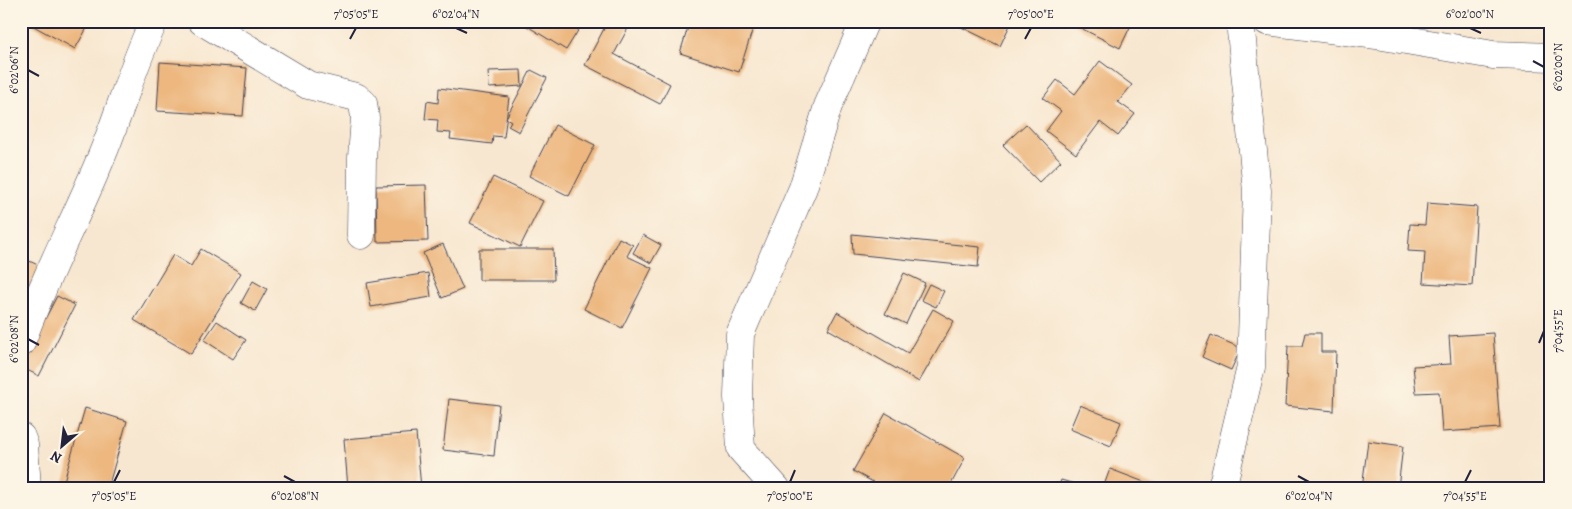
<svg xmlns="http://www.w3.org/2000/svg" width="1572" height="509" font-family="Alegreya,serif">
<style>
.building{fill:#edb77f}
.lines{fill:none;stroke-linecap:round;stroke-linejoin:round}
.minor-casing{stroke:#424051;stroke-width:29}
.minor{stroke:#fff;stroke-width:28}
.ticks{fill:none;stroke:#22223b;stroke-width:2}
.neatline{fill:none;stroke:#22223b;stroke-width:2}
.ticks-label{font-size:12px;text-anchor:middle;fill:#22223b}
</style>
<rect width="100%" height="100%" fill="#fcf5e5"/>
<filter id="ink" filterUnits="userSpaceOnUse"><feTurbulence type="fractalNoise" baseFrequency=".02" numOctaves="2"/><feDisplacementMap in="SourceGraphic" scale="10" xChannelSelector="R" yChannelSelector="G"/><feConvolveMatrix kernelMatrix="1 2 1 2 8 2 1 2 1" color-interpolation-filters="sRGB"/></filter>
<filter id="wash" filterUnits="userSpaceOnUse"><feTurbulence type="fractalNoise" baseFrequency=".0096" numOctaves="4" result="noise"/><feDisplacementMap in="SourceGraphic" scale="20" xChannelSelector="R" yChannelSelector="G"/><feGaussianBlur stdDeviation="1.12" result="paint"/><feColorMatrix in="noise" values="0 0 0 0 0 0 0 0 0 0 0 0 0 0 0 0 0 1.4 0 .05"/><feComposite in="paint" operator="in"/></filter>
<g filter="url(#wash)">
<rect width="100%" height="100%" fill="#f8e7d0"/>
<g id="blocks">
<path class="building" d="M32,21H91L75,49L30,24Z
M519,21H584L566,50Z
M608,21H632L614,54L670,84L660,104L585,65Z
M690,21H743L754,25L739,72L680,53Z
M949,21H1012L1000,46Z
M1067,21H1133L1120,48Z
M1100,61L1132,85L1118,102L1135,114L1118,136L1100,122L1076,154L1046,131L1061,111L1043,98L1057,80L1075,94Z
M160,62L247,68L243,116L157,111Z
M521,70L522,86L489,88L488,71Z
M531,70L547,78L519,132L508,126L511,121L506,118Z
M439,88L509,97L504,137L493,136L492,144L450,139L451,133L437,132L438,120L425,119L427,101L438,103Z
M1026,124L1061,161L1039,182L1003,145Z
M555,125L595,145L569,196L529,176Z
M493,177L543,201L520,247L470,223Z
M426,185L428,241L377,242L376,186Z
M1427,203L1477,207L1472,286L1423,283L1425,252L1408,251L1410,224L1425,225Z
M852,234L980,247L978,267L853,254Z
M643,235L661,245L651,263L633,253Z
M619,238L633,245L627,256L652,268L622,328L584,309Z
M443,244L463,289L442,298L423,253Z
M201,249L241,273L191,354L134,320L173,255L191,266Z
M479,249H553L554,280H479Z
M21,257L42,267L21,310Z
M428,273L431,297L371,307L367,283Z
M904,273L925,283L906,324L885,314Z
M253,281L267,289L255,311L241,303Z
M929,284L944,291L936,307L921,300Z
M57,296L75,305L39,376L21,367V365Z
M933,309L954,321L919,382L828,329L837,312L908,353Z
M217,321L246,340L233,359L204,340Z
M1305,333H1321V352H1336L1334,411L1285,406L1288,346H1302Z
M1493,333L1500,428L1442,432L1439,392L1416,393L1413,366L1451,364L1449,336Z
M1211,335L1241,348L1231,370L1202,357Z
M449,399L499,405L494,456L443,450Z
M1080,405L1121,422L1111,446L1070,429Z
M85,408L127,421L108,488H86L64,481Z
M886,413L965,458L949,488H870L873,482L853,471Z
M416,433L421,488H348L344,439Z
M1368,441L1403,446L1398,488H1362Z
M1110,469L1160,488H1103Z
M1061,480L1085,487V488H1058Z"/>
</g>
</g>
<g filter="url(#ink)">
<use href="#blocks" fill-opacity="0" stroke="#424051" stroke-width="1"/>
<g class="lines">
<defs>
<path id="minor" d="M202,21L308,85L356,97L363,103L365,118L362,157L361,235
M1267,21L1377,35L1493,55L1551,57
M21,343C45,274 81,210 107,143C123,102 135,60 154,21
M21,437L24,445L27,488
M776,488L741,449L738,397L740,334L803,188L828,106L865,21
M1222,488L1251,367L1257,191L1240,21"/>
</defs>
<use href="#minor" class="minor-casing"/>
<use href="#minor" class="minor"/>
</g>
</g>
<path class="ticks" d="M456,28L467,33M1470,28L1481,33M350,39L356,28M1025,39L1031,28M1533,61L1544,67M28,70L39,76M28,339L39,345M1539,343L1544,331M284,476L295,482M1298,476L1309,482M114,482L120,470M790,482L795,470M1465,482L1471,470"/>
<rect width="1572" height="509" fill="none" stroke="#fcf5e5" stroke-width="55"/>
<g transform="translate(62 446) rotate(208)" stroke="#fcf5e5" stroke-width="4" paint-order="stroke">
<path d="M0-4L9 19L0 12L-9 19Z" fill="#22223b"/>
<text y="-8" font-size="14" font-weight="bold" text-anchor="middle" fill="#22223b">N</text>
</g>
<rect x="28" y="28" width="1516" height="454" class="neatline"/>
<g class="ticks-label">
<text x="356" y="18">7°05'05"E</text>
<text x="456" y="18">6°02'04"N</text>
<text x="1031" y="18">7°05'00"E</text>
<text x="1470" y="18">6°02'00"N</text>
<text transform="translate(1558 67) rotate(-90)" y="4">6°02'00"N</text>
<text transform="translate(14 70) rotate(-90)" y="4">6°02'06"N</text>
<text transform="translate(1558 331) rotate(-90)" y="4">7°04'55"E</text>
<text transform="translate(14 339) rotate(-90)" y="4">6°02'08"N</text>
<text x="114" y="500">7°05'05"E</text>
<text x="295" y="500">6°02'08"N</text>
<text x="790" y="500">7°05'00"E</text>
<text x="1309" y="500">6°02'04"N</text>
<text x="1465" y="500">7°04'55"E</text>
</g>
</svg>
